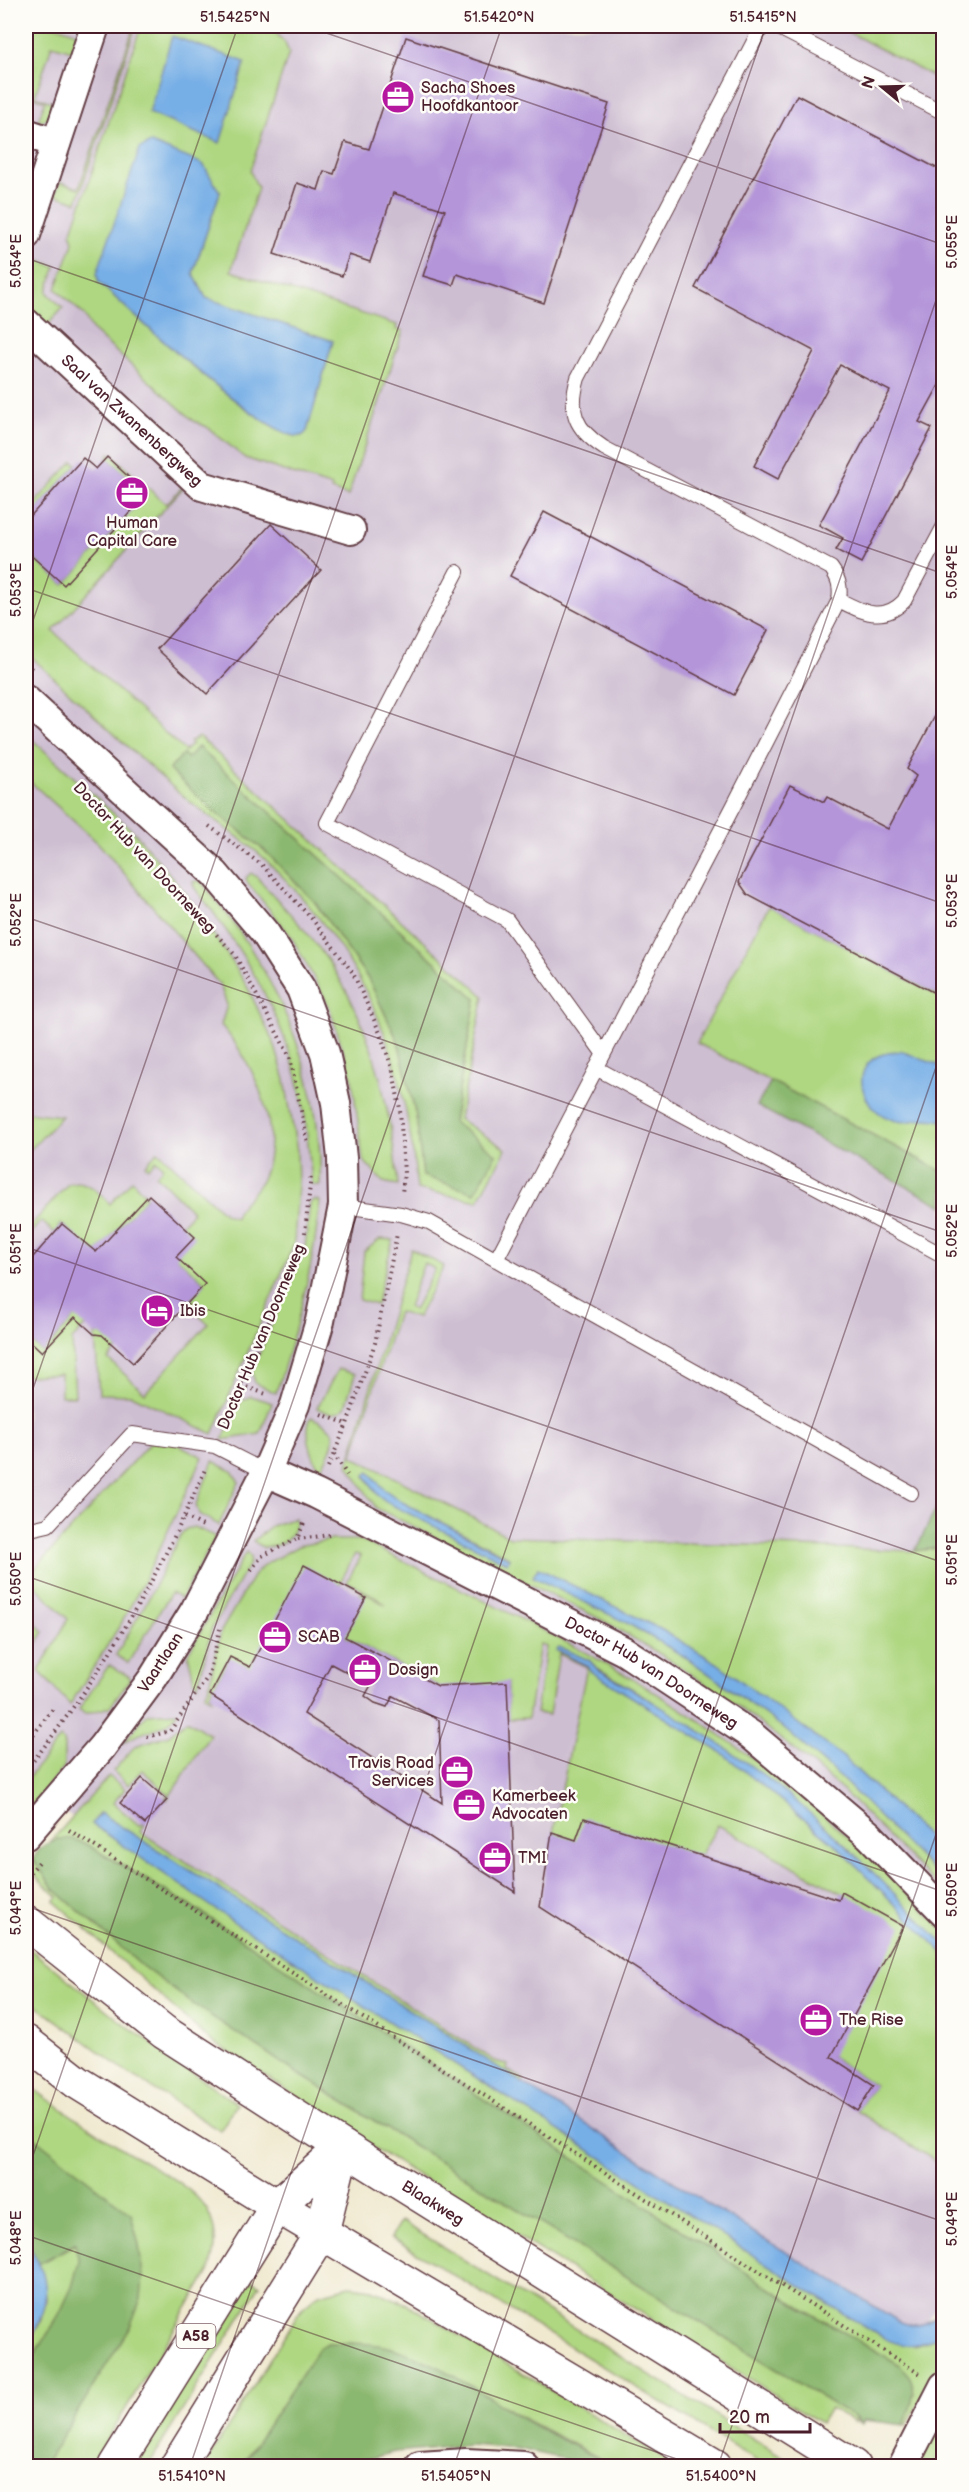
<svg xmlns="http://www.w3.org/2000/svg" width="969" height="2492" font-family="'Balsamiq Sans',sans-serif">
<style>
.industrial{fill:#cebed1}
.green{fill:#afd781;stroke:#7c7b56;stroke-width:1.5;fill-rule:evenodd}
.forest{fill:#8bb86f;stroke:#6a6c4d;stroke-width:1.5}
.water{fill:#76aee6;stroke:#606688;stroke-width:1.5}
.building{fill:#b495d9;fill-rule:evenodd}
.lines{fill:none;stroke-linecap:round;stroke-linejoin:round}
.service-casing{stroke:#633d44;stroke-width:16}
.minor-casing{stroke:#633d44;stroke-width:32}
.secondary-casing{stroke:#633d44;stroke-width:36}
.motorway-casing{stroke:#633d44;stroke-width:36}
.path{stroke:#633d44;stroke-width:4;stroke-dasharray:1.5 4.5;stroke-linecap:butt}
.service{stroke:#fff;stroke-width:14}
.minor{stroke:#fff;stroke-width:28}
.secondary{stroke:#fff;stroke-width:33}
.motorway{stroke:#fff;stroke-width:33}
.ticks{fill:none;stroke:#4a1f2b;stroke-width:1.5;stroke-opacity:0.45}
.labels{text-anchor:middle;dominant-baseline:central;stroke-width:5;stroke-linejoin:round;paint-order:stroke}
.shield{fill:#fdfcf7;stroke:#806168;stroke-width:1.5}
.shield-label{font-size:15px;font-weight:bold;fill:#4a1f2b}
.poi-label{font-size:16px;fill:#4a1f2b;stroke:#fdfcf7;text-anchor:start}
.street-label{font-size:16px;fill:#4a1f2b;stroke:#fdfcf7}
.neatline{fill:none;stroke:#4a1f2b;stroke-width:2}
.ticks-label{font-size:15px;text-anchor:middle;fill:#4a1f2b}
</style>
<rect width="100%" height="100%" fill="#fdfcf7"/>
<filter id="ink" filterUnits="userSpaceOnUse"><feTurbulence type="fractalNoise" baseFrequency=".0167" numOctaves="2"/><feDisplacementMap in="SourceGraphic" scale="12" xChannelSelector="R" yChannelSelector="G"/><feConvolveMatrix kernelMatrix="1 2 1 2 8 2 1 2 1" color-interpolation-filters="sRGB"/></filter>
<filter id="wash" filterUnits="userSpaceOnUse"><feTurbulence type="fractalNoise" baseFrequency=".008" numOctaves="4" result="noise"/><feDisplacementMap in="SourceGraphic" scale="24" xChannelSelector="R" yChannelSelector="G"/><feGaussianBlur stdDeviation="1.35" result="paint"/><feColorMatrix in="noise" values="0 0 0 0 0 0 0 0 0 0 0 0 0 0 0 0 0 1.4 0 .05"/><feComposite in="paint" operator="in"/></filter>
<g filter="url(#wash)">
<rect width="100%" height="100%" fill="#f0e9d0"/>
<path class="industrial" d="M26,26H943L944,2295L917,2338L26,1788Z"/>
<path class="green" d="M29,26H58L77,33L72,51L52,45L35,96L54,103C51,113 49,122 38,121L45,101L26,94V35Z
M134,26H136L77,202L55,195L60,182L79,188Z
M141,26H247L264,31L263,26H270L285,43L289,53L250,171L258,188L231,271L397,325L396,329L403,331L348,496L331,490L332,487L245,458L207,427L194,421L93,331L84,315L56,289L73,243L71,234ZM220,192L193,273L206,298L333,341L307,431C305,433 303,436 300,436C270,442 124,307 98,281Z
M837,26H943V82Z
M31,258L56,266L47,292L63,308L45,328C27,306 21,286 31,258Z
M110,453L166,504L182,487L183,488L53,631L185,751L192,744L190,742L199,737L484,996L459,1119L506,1149L478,1201L417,1189C405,1055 367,958 269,863C243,837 211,820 183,796C129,750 78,700 26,652V551L64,585L147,494L107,457ZM198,747L476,999L453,1122L496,1154L423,1176L416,1116L398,1041L369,980L314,901L264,850L234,827L183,754L188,758Z
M73,461L77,465L26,521V513Z
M26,734L134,832L184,891L233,963L248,988L275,1046L285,1080L297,1151L298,1185L294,1244L213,1434L132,1395L99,1394L95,1334H102L118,1348L108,1359L145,1393L208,1324L187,1304L205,1283L175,1256L181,1225L193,1212L156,1175L163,1167L156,1160L148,1168L145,1165L158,1151L225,1214L235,1218C238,1204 254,1195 261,1181C286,1130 254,1064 221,1025L227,1005L220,985L99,844L26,778Z
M251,873L258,878C264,887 275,896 282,905C299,923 315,942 329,962C374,1029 390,1106 398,1185L383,1182L363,1160L352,1078L329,1006L291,936L247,882L246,878Z
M195,881H200C273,964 324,1073 320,1185H313L312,1182C308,1147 306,1111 297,1077C278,1006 239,944 194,887L193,882Z
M769,906L943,998V1172L697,1043Z
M26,1112L62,1116L32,1148L26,1151Z
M132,1180L147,1197L95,1254L61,1223L55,1233L41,1221L26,1238V1231L68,1184C85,1177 99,1192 110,1204Z
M313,1200L320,1201C314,1267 296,1330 276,1393L255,1383L252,1371L305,1247L310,1204Z
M380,1239L393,1240L376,1305L359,1300L364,1252Z
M411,1249L444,1266L417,1318L398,1312L352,1456L510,1537L915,1551L943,1547V1851L843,1757L717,1663L662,1630L538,1568L534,1577L627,1623L687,1658L781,1726L840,1777L943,1881V1891L844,1792L810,1762L739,1707L670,1660L604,1621L376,1508L348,1465ZM424,1263L435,1269L414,1310L408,1307ZM369,1472L384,1489L402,1502L509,1557L507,1562L390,1504L378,1495L365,1476Z
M79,1312L85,1318V1326L72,1340L75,1396H61V1374L26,1376V1337L43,1353Z
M338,1369L355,1374L345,1407C336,1417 326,1413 317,1408Z
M251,1396L272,1403L260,1434L222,1440L241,1401Z
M311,1417C317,1420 328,1425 331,1430C338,1441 325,1463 319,1470C312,1455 303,1433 311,1417Z
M158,1434L203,1457L144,1581L122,1622L70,1705L39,1671L68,1619L27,1577Z
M213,1461L232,1471L239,1482L219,1525L199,1514L196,1505Z
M295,1518C296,1538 282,1546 264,1548L253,1541L271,1526Z
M194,1527L213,1535L215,1538L181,1599L171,1593L128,1663L116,1655L146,1603L181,1534L186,1529Z
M329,1540H361C480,1600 604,1654 713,1730C798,1788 872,1856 943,1929V1943L842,1842L648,1698L596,1667L589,1660L556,1650L588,1666L590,1671L722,1753L836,1845L943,1953V2166L857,2111L874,2085L831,2056L842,1893L718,1825L700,1856L577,1841L553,1833L587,1667L559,1654L549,1715L536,1713L546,1647L540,1644L528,1718L508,1719L507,1683L444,1686V1689L340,1634L362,1591L386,1605L376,1597L347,1582L361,1556L355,1554L339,1585L251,1668L230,1658L209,1694L212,1699L205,1695L209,1686L221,1631L254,1575L264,1565L298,1546Z
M246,1552L250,1556V1562L212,1628L198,1685L194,1681L188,1654Z
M26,1613L44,1632L28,1657L26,1654Z
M109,1665L130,1677V1680L110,1707L85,1714L79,1709Z
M177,1712C170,1731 139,1729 122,1744L147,1714Z
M187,1720L210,1735L167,1800L165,1799L168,1794L142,1770L128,1785L113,1771L135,1746L169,1735Z
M60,1738L64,1741V1767L26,1812V1781Z
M109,1776L125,1789L113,1803L140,1826L143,1823L145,1824L140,1832L495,2061L508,2065L507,2070L524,2080L521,2083L99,1813L92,1824L240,1926L849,2317L914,2346L927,2342L943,2332V2356L907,2425H904L914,2393L902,2366L783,2297L191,1906L84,1843L51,1841Z
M33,1859L54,1889L142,1966L193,2004L294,2071L857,2419L859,2422L855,2420L854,2422L830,2408L821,2423L346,2131L347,2129L211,2041L54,1901L58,1897L26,1867Z
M26,1946L119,2020L237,2104L220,2131L127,2072L26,1998Z
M26,2083C58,2107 91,2129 125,2150C150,2166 192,2185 207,2210C218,2230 217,2251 209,2272L91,2466H26V2349L40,2323L47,2300L38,2264L75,2244L26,2207Z
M401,2221L798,2466H765L391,2237Z
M244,2275L260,2285L148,2466H125Z
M350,2286L372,2289L409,2305L677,2466H614L528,2421L447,2372L417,2357L390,2348L350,2343H328L320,2347L244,2462L251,2466H204L302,2308L319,2294Z
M943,2413V2446L933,2466L919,2462Z"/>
<path class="forest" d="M198,747L476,999L453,1122L496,1154L475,1193L423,1176L416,1116L398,1041L369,980L314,901L264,850L215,812L169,770L183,754L188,758Z
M771,1081L943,1172V1206L757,1106Z
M943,1495V1547L915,1551Z
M57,1839H72L84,1843L191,1906L783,2297L902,2366C921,2388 913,2400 904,2425L864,2420L862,2424L857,2419L294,2071L193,2004L142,1966L54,1889L33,1859L40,1848Z
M26,2131L131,2214L139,2245L143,2276L141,2298L130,2327L44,2466H26V2368L57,2319L72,2287L79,2262L75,2244L38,2264L26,2243Z
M328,2343C349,2343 372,2342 392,2348C440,2362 482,2394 525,2420C554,2437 585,2451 614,2466H594L520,2449L470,2445L395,2452L341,2466H251L244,2462L312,2358L320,2347Z"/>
<path class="water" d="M172,36L245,62L220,143L149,113Z
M151,143L203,164L220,192L193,273L206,298L333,341L307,431C304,434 304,436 300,436C270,441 124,307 98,281L97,273L140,148Z
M901,1051L943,1067V1121C937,1120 931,1119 925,1119C910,1120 903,1125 888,1118C863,1108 849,1070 878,1056C884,1053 894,1052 901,1051Z
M369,1472L384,1489L402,1502L509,1558L507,1563L390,1504L378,1495L365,1475Z
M538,1568L662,1630L717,1663L843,1757L943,1851V1881L840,1777L781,1726L687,1658L627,1623L533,1577Z
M559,1647L589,1660L596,1668C662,1707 731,1747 791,1797C845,1842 894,1893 943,1943V1953L836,1845L722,1753L590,1671L588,1666L556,1650Z
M100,1813L455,2039L706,2203L895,2319C915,2330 931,2326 943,2306V2332C906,2360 882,2337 849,2317L240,1926L92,1824Z
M26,2243C56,2281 48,2310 26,2349Z"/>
<g id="blocks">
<path class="building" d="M406,37L609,104L544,303L457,274L453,285L423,276L445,210L393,193L370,262L349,255L342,276L274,254L297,183L318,190L324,171L334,174L345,142L369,149Z
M797,95L944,172V376L919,422L932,428L861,563L836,550L843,538L819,525L890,391L840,365L778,479L754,466L814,351L695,288Z
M107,457L147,494L64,585L26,551V521L83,458L96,469Z
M544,512L768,630L734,695L510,576Z
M271,524L321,570L207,694L157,649Z
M944,699V998L748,895L739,882L790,785L824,802L827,797L888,829L916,776L907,769Z
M149,1195L195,1237L176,1257L205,1284L133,1363L102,1335L94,1334L75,1317L42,1352L26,1337V1265L62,1224L96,1252Z
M304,1565L366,1598L345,1637L438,1686L507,1682L515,1892L210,1695L230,1657L250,1667ZM331,1664L371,1685L365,1696L375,1703L387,1707L393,1696L439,1720L442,1803L304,1714Z
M142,1778L167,1800L145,1824L120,1803Z
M584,1818L839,1900L842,1892L903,1926L831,2057L874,2085L857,2111L540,1907L552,1832L576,1840Z"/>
</g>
</g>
<g filter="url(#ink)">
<use href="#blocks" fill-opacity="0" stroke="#633d44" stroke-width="1.5"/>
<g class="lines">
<defs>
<path id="service" d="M775,26L944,113
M457,572L327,823L507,920L603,1053
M839,600C862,612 883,623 904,601L944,526
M596,1068L944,1256
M343,1206L401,1214L429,1222L911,1493
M496,1260L734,805L839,600C841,587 839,579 831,568L604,448C575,429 568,412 578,378L762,26
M26,1530L48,1525L132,1434L215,1446L266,1472"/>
<g id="minor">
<path d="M26,133L56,143"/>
<path d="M26,235L95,26"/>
<path id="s1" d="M26,323L202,486L351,530"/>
<path d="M26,700L215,874L265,933L301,989L325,1053L336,1103L342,1158L343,1206L320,1321L295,1405L266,1472L195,1610L153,1678L102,1747L26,1835"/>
<path id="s2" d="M266,1472L316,1494L624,1651L751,1735L869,1835L944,1912"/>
<path d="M420,2466L466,2463L524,2466"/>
<path d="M903,2466L944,2386"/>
</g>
<g id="secondary">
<path id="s3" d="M26,1922L164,2032L343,2147L853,2466"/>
<path d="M26,2042L77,2082L277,2206L715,2466"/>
</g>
<path id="motorway" d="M115,2466L277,2206L343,2147
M177,2466L322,2232L343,2147"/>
</defs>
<use href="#service" class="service-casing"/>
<use href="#minor" class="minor-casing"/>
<use href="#secondary" class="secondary-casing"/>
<use href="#motorway" class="motorway-casing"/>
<path class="path" d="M26,664L33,670
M209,826L262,865L312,919L353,973L380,1033L393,1071L400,1109L404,1173L402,1194
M132,841L235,955L290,1057L308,1144
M305,1233L311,1175
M241,1385L269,1395
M321,1414L347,1424
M223,1427L304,1241
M334,1454L347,1475
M328,1467L347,1424L375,1343L397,1234
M185,1517L205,1527
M298,1539L329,1535
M251,1570L262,1556L297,1539L305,1521
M147,1737L170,1731L209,1675L220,1629
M26,1744L55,1706
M26,1770C100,1678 160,1576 206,1467
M69,1830L920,2374
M26,1877L39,1862"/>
<use href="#service" class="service"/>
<use href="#minor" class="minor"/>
<use href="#secondary" class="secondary"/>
<use href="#motorway" class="motorway"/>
</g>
</g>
<path class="ticks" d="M306,26L944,245M26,258L944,574M26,588L944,904M26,641L238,26M26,917L944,1233M26,1247L944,1563M26,1409L502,26M26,1576L944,1892M26,1906L944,2222M26,2176L766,26M26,2235L697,2466M190,2466L944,277M454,2466L944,1044M718,2466L944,1811"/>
<defs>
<symbol id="office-disc" viewBox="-11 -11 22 22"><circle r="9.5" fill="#b5179e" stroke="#fdfcf7"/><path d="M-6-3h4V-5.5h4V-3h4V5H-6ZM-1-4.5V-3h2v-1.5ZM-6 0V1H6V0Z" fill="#fff"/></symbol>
<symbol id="hotel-disc" viewBox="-11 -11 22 22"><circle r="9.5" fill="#b5179e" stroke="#fdfcf7"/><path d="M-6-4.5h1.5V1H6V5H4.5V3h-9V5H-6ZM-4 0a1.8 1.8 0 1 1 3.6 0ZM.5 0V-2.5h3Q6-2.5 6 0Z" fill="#fff"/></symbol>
</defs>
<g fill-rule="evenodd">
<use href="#office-disc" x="379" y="78" width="38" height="38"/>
<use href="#office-disc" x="113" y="474" width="38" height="38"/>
<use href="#hotel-disc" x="138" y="1292" width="38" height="38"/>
<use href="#office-disc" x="256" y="1618" width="38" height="38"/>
<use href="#office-disc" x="346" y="1651" width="38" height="38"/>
<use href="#office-disc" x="438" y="1753" width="38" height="38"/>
<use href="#office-disc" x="450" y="1786" width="38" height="38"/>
<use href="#office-disc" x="476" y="1839" width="38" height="38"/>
<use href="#office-disc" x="797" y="2001" width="38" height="38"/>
</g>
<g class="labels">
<rect class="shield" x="176.5" y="2324" width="39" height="24" rx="4.5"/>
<g class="shield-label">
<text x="196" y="2336">A58</text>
</g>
<g class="poi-label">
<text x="421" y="88">Sacha Shoes<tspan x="421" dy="18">Hoofdkantoor</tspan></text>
<text x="132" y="523" text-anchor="middle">Human<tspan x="132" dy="18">Capital Care</tspan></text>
<text x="180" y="1311">Ibis</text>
<text x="298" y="1637">SCAB</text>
<text x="388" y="1670">Dosign</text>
<text x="434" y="1763" text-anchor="end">Travis Road<tspan x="434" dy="18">Services</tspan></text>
<text x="492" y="1796">Kamerbeek<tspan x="492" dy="18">Advocaten</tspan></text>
<text x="518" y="1858">TMI</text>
<text x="839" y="2020">The Rise</text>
</g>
<g class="street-label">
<text stroke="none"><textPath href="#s1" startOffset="144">Saal van Zwanenbergweg</textPath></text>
<text transform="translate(144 858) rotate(47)">Doctor Hub van Doorneweg</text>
<text transform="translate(262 1337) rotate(-67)">Doctor Hub van Doorneweg</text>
<text transform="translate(161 1663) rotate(-57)">Vaartlaan</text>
<text stroke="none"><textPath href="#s2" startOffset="435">Doctor Hub van Doorneweg</textPath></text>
<text stroke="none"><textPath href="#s3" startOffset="495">Blaakweg</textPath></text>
</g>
</g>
<rect width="969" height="2492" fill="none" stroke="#fdfcf7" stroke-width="66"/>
<g transform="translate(882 87) rotate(289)" stroke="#fdfcf7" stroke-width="4.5" paint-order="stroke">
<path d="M0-4.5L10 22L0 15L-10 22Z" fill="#4a1f2b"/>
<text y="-9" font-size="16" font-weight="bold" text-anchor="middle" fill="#4a1f2b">N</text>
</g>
<path d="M720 2423v9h90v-9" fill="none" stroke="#4a1f2b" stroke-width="3"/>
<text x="729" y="2423" font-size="18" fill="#4a1f2b" stroke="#fdfcf7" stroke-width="4.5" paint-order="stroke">20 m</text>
<rect x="33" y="33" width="903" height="2426" class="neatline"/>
<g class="ticks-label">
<text x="235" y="22">51.5425°N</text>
<text x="499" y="22">51.5420°N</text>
<text x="763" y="22">51.5415°N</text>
<text transform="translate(952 242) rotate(-90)" y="5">5.055°E</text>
<text transform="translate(16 261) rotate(-90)" y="5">5.054°E</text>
<text transform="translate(952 572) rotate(-90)" y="5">5.054°E</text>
<text transform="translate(16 590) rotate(-90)" y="5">5.053°E</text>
<text transform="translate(952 901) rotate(-90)" y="5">5.053°E</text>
<text transform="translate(16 920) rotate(-90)" y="5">5.052°E</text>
<text transform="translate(952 1231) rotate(-90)" y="5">5.052°E</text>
<text transform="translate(16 1249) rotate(-90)" y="5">5.051°E</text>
<text transform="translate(952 1560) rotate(-90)" y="5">5.051°E</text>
<text transform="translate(16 1579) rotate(-90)" y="5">5.050°E</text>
<text transform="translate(952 1890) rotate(-90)" y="5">5.050°E</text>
<text transform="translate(16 1908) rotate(-90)" y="5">5.049°E</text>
<text transform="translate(952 2219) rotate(-90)" y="5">5.049°E</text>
<text transform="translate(16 2238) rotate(-90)" y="5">5.048°E</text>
<text x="192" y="2481">51.5410°N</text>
<text x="456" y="2481">51.5405°N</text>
<text x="721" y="2481">51.5400°N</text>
</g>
</svg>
